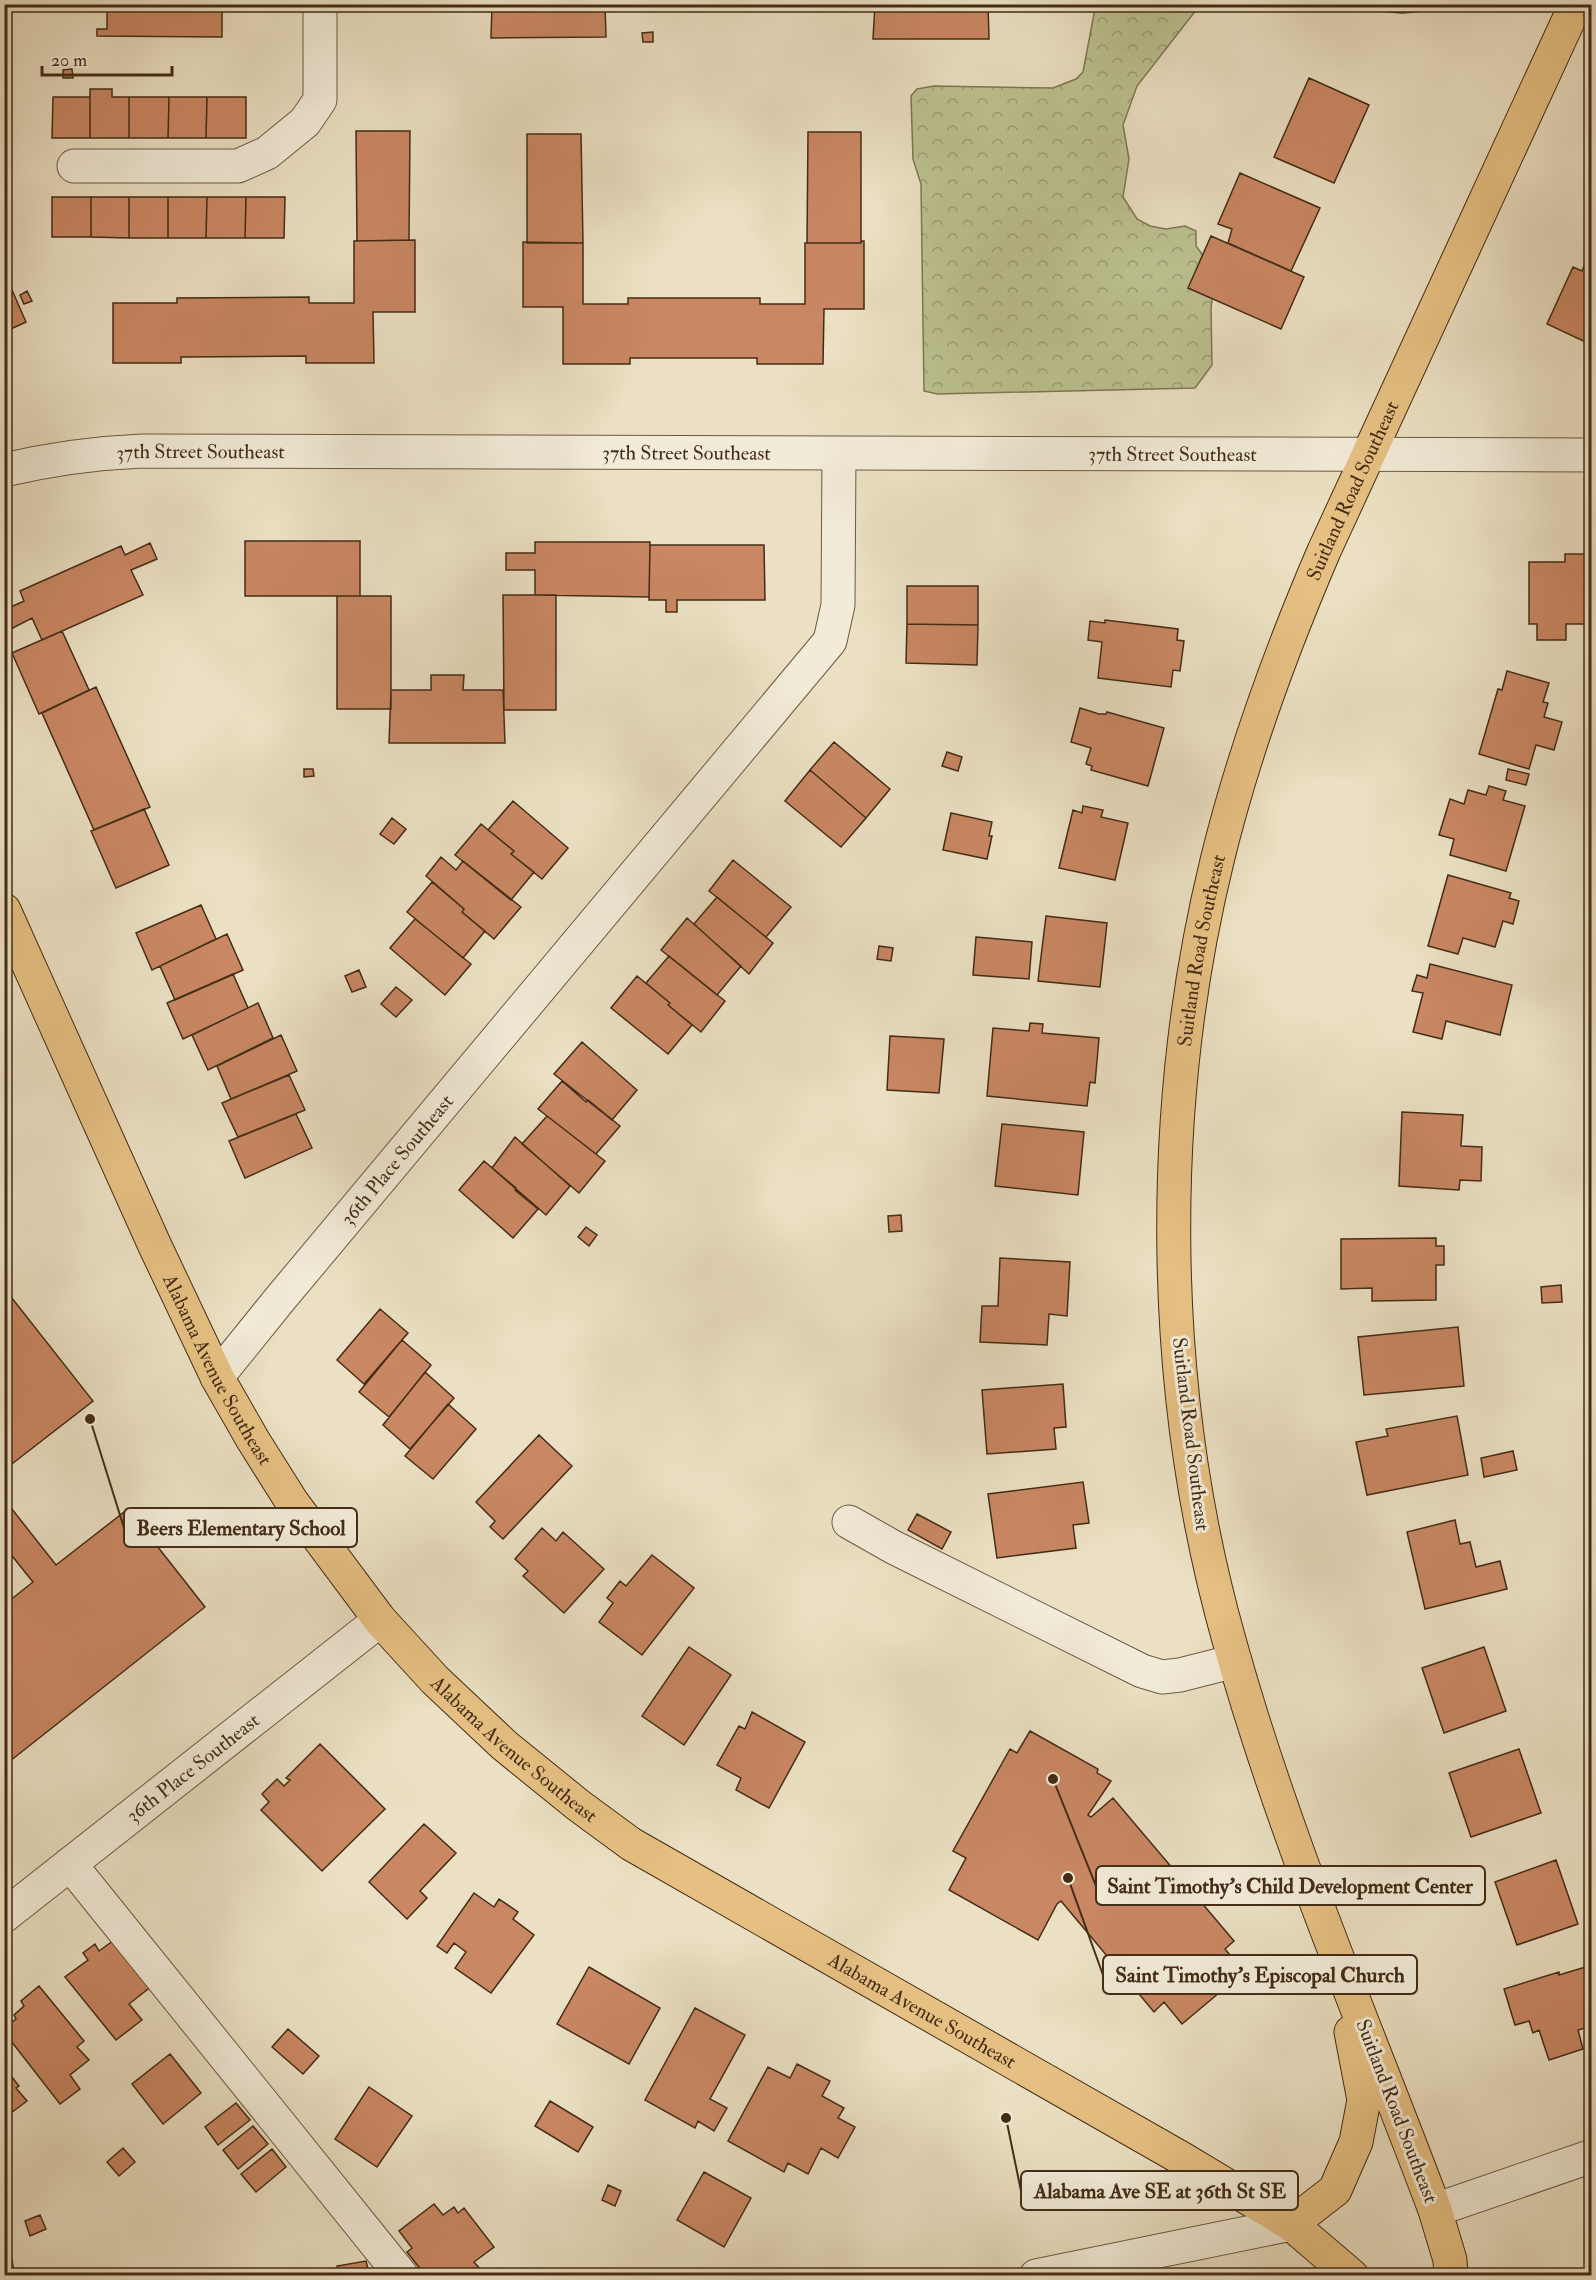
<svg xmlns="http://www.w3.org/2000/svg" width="1596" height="2280" font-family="'IM FELL Double Pica',serif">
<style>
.forest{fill:url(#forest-crowns);stroke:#807653;stroke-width:1.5}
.building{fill:#c98763;stroke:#432c16;stroke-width:1.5}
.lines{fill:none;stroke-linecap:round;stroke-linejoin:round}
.minor-casing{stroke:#6d5941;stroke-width:35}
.major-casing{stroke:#432c16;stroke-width:35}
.minor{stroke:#f2ebd8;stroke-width:33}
.major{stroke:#e6c082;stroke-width:33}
.labels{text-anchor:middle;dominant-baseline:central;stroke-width:6;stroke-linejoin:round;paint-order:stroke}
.street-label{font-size:20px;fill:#432c16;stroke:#f2ebd8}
.leader{fill:none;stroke:#432c16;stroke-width:2}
.callout-dot{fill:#432c16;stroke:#f2ebd8;stroke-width:2}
.callout{fill:#f2ebd8;stroke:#432c16;stroke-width:2}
.callout-label{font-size:21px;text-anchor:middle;font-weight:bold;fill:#432c16}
</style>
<defs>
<pattern id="forest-crowns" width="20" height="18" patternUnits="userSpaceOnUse" patternTransform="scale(1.5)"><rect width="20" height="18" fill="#bcc190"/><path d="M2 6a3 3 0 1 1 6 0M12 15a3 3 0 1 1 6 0" fill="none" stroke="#9a9d75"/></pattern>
</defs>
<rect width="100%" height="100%" fill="#ebe0c3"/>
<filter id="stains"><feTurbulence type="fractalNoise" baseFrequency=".00333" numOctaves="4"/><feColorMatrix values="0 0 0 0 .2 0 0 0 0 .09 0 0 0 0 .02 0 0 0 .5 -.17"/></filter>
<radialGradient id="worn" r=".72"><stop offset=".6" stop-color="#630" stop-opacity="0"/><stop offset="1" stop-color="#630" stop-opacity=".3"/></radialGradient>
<path class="forest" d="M1093,5H1200L1137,86L1123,125L1129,159L1123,197L1137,219L1150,226L1166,229L1185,226L1196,231V246L1216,273L1211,308L1212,365L1195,388L937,394L924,391L921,184L913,159L911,96L917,89L934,86L1053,88L1076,79L1083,72L1094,14Z"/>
<path class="building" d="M107,4H222V37L97,36V29H107Z
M439,4H492V9H439Z
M492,4H605L606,37L491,38Z
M605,4H661V7H605Z
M821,4H875V9H821Z
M875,4H988L989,39H873Z
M988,4H1042V9H987Z
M1368,4H1436V10L1402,13L1368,10Z
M653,32V42H643L642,33Z
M72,69L73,78H63V70Z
M1309,78L1369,105L1334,183L1274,157Z
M90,89H112V97H129V138H90Z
M53,97H90V138H52Z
M129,97H169L168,138H129Z
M169,97H207L206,138H168Z
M207,97H246V138H206Z
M356,131H410L409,240L357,241Z
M808,132H861V243H807Z
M527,134H581L583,243H527Z
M1240,173L1320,208L1291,271L1228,243L1232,229L1218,224Z
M52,197H91V237H52Z
M91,197H129V238L91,237Z
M129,197H168V238H129Z
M168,197H207L206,238H168Z
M207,197H246L245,238H206Z
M246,197H285L284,238H245Z
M1211,236L1304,277L1281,329L1188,288Z
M415,240V312H373L374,363H306V356L181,357V363H113V303H177V298L309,297V303H354V241Z
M861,241H864V309H824L823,364H757V358H630V364H563V307H523V242L583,243V304H628V298H760V304H805V243H861Z
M1587,259L1592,261V345L1547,324L1573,267L1582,271Z
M5,274L26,322L4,332V274Z
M27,291L32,301L24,304L20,295Z
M245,541H360V596H245Z
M535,542H650L649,597L535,595V570H506V553H535Z
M150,543L157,559L131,570L143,595L42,640L32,618L7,631L4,626V610L24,601L20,591L121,546L125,555Z
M650,545H764L765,600H677V612H666V600H649Z
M1565,554H1591L1592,624H1566V640H1537V624H1529V562H1565Z
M907,586H978V625L907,624Z
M503,595H556V710H504Z
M337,596H391V709H337Z
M1105,620L1178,629L1177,640L1184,641L1180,671L1173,670L1171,687L1098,678L1102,642L1088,640L1090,621L1105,623Z
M907,624L978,625L977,665L906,663Z
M62,631L89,690L39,714L12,653Z
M1507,671L1549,683L1543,702L1548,703L1544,717L1562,722L1554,750L1536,745L1529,769L1479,754L1498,689L1502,690Z
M431,675H464L463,690H503L505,743H389L391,690H431Z
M96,687L150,807L94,830L42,713Z
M1080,708L1099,714H1106L1107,712L1164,728L1148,786L1091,770L1092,766L1086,764L1091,748L1071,742Z
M834,742L890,789L866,818L810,770Z
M947,752L962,757L958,771L942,766Z
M304,769H313L314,776L304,777Z
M1508,769L1529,774L1526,785L1506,780Z
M810,770L866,818L841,847L785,801Z
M1489,786L1506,791L1503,800L1525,806L1506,871L1450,855L1454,839L1439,835L1450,799L1464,804L1468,790L1486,795Z
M513,801L568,848L542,879L511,854L514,851L488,830Z
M1083,806L1103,810L1101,817L1128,823L1115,880L1059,868L1073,810L1082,813Z
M144,809L169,865L116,888L91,831Z
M951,813L992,822L989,836H992L987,859L943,850Z
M392,818L406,829L394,844L380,834Z
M481,824L514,851L511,854L534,872L511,900L455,855Z
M441,857L456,870L463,861L521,907L494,939L462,912L464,909L426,876Z
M733,860L791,907L766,937L709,891Z
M1448,875L1511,893L1509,898L1519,901L1513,924L1503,921L1495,947L1463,938L1458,954L1428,946Z
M432,882L464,909L462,912L485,931L463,958L407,912Z
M717,897L773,943L749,974L694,924Z
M201,905L216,939L152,970L136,933Z
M1046,916L1107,923L1100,987L1038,981Z
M687,918L741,966L717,995L661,950Z
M415,919L471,964L445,995L390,948Z
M227,934L243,970L175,1000L160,966Z
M976,937L1032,942L1029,979L973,975Z
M879,946L893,948L891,961L877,959Z
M669,956L725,1001L701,1032L668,1005L670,1003L646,983Z
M1430,964L1512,985L1500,1035L1446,1021L1442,1039L1413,1032L1423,993L1412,991L1417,975L1427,978Z
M359,970L366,987L352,992L345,976Z
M233,974L248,1008L183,1039L167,1003Z
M637,976L670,1003L668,1005L692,1025L668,1054L611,1008Z
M396,987L412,1000L396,1017L381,1004Z
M258,1003L273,1038L208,1070L192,1035Z
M1030,1023L1043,1024L1042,1033L1099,1038L1095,1083L1090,1082L1087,1106L987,1096L993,1028L1029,1031Z
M281,1035L297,1071L231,1099L217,1066Z
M890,1036L944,1039L939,1093L887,1090Z
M582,1042L637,1090L612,1120L554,1074Z
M289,1075L305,1110L238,1137L222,1103Z
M562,1081L586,1102L588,1100L620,1126L596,1154L538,1109Z
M1402,1112L1463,1115L1461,1146L1482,1147L1481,1181L1460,1180L1459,1190L1399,1186Z
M296,1114L312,1148L245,1178L229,1141Z
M547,1116L605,1161L579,1193L522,1144Z
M1002,1124L1084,1132L1078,1195L995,1186Z
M515,1137L570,1186L546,1215L492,1168Z
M484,1161L516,1188L515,1190L538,1209L513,1238L459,1190Z
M901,1215L902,1231L889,1232L888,1216Z
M586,1227L597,1235L589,1246L578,1237Z
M1436,1238V1246H1444V1265H1436V1300L1372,1301V1288L1341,1289V1239Z
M1000,1258L1070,1262L1067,1316L1049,1314L1047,1345L980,1342L982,1306H998Z
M1586,1282H1592V1303H1588Z
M1561,1285L1562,1302L1542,1303L1541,1287Z
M4,1288L93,1401L4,1470Z
M380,1309L408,1333L364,1384L337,1360Z
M1458,1327L1464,1386L1364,1395L1358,1337Z
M402,1340L431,1365L389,1417L359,1392Z
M425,1372L454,1398L410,1449L383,1425Z
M1063,1384L1066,1427L1054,1428L1056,1449L987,1454L982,1390Z
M448,1404L476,1429L433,1479L405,1456Z
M1457,1416L1468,1475L1367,1495L1356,1442L1388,1436L1386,1429Z
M539,1435L572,1466L503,1539L490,1527L495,1521L476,1502Z
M1513,1451L1517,1470L1484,1477L1481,1458Z
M1083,1482L1089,1523L1073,1525L1076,1548L997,1558L988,1494Z
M4,1499L56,1565L128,1509L205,1607L5,1765L4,1605L33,1582L4,1546Z
M917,1514L951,1532L942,1549L908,1530Z
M1455,1520L1460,1544L1470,1542L1476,1567L1500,1561L1507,1589L1425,1609L1407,1532Z
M542,1528L556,1541L563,1532L604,1569L564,1613L523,1576L528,1571L515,1559Z
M652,1555L694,1588L642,1655L599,1622L613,1603L607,1598L620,1581L626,1586Z
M689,1647L731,1675L684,1745L642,1716Z
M1484,1647L1506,1711L1444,1733L1422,1668Z
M752,1712L805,1742L769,1808L736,1790L741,1778L717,1765L739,1726L745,1729Z
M1030,1731L1098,1769L1097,1773L1111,1781L1088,1815L1091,1817L1113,1798L1234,1941L1225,1949L1244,1972L1182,2024L1164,2002L1154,2012L1061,1901L1057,1904L1038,1940L949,1890L966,1858L953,1851L1010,1749L1017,1753Z
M320,1744L385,1809L322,1871L261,1810L269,1802L262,1794L277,1779L284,1786L290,1780L286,1778Z
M1519,1749L1541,1813L1471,1837L1449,1773Z
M424,1824L456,1853L420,1891L427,1898L407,1919L369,1882Z
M1556,1860L1578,1924L1517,1945L1495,1882Z
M474,1893L494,1907L499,1899L518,1912L513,1919L534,1935L491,1993L455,1968L466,1952L454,1943L447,1953L437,1946Z
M117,1938L153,1985L129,2004L142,2020L116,2040L65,1977L88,1960L83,1953L95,1944L99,1951Z
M1592,1965V2026L1578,2030L1583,2049L1549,2060L1539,2030L1533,2033L1529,2021L1515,2025L1504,1989L1559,1972V1975Z
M589,1967L660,2008L629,2064L557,2024Z
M39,1986L84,2041L77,2047L89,2060L70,2075L80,2089L60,2104L4,2032V2028L16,2019L14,2015L24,2006L21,2001Z
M695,2008L745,2035L710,2099L727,2108L714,2131L698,2121L695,2128L645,2100Z
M288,2029L319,2056L303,2074L272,2047Z
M170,2054L201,2093L163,2124L132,2084Z
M797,2064L830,2081L822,2096L844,2108L838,2118L855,2127L838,2158L821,2148L808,2174L788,2163L784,2172L728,2141L768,2067L790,2078Z
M4,2067L19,2086L16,2088L27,2101L7,2116L4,2113Z
M369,2087L412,2116L377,2167L335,2139Z
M550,2101L593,2127L578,2152L535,2126Z
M236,2103L250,2120L218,2145L205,2127Z
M253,2126L268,2144L238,2169L223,2150Z
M123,2148L135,2162L119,2176L107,2162Z
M272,2149L286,2167L256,2192L241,2174Z
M704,2172L751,2198L724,2247L677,2220Z
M608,2185L621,2191L615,2206L602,2200Z
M434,2204L443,2215L454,2207L458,2213L464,2208L494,2247L474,2262L480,2269L471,2276H426L407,2252L412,2248L399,2231Z
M40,2215L46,2229L30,2236L25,2221Z
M9,2245L15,2276H4V2246Z
M366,2261L369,2273L375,2272L376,2276H340L337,2266Z"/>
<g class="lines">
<defs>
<g id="minor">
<path d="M74,166H238L267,153L305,122L320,100V4"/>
<path id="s1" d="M4,470C51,459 95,453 142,451L1592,455"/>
<path id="s2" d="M217,1377L280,1299L830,641L838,605L839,454"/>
<path d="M849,1522L893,1547L1142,1671L1162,1677L1180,1675L1235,1661"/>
<path d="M70,1864L402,2276"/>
<path id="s3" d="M4,1916L380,1620"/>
<path d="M1435,2210L1592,2156"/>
<path d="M1036,2276L1291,2224"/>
</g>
<g id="major">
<path id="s4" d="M4,910L155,1246L217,1377L253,1440L292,1502L380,1620L435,1680L504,1745L578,1805L631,1844L1181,2158L1291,2224L1352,2276"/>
<path d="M1291,2224L1335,2190L1356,2142L1364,2100L1351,2032"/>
<path id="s5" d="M1451,2276L1450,2260L1435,2210C1364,2021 1283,1835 1229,1640C1159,1392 1156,1111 1217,861C1243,754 1281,651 1324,551L1576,4"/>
</g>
</defs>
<use href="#minor" class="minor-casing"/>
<use href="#major" class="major-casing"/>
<use href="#minor" class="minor"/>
<use href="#major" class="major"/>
</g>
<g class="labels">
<g class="street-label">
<text stroke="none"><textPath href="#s1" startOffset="198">37th Street Southeast</textPath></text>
<text stroke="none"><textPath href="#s1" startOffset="684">37th Street Southeast</textPath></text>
<text stroke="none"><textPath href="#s1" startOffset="1170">37th Street Southeast</textPath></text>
<text stroke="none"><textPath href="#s5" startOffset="1857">Suitland Road Southeast</textPath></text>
<text stroke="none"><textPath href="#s5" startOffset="1371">Suitland Road Southeast</textPath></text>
<text stroke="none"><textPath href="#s2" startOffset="282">36th Place Southeast</textPath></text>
<text stroke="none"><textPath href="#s4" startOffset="507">Alabama Avenue Southeast</textPath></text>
<text transform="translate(1191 1434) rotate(83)">Suitland Road Southeast</text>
<text stroke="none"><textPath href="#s4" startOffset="993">Alabama Avenue Southeast</textPath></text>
<text stroke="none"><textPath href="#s3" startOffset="240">36th Place Southeast</textPath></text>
<text stroke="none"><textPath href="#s4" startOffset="1479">Alabama Avenue Southeast</textPath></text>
<text transform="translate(1397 2111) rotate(69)">Suitland Road Southeast</text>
</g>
</g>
<path class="leader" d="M90 1419L124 1528M1053 1779L1096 1886M1068 1878L1103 1975M1006 2118L1021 2191"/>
<g class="callout-dot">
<circle cx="90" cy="1419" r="6"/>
<circle cx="1053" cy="1779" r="6"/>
<circle cx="1068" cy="1878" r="6"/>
<circle cx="1006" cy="2118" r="6"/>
</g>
<g class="callout">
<rect x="124" y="1508" width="233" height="39" rx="6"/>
<rect x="1096" y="1866" width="389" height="39" rx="6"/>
<rect x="1103" y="1955" width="314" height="39" rx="6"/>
<rect x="1021" y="2171" width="277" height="39" rx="6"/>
</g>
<g class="callout-label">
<text x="241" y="1535">Beers Elementary School</text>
<text x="1290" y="1893">Saint Timothy's Child Development Center</text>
<text x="1260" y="1982">Saint Timothy's Episcopal Church</text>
<text x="1160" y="2198">Alabama Ave SE at 36th St SE</text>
</g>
<rect width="1596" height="2280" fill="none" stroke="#ebe0c3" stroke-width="24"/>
<rect x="6" y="6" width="1584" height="2268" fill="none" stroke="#432c16" stroke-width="3"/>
<rect x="12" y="12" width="1572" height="2256" fill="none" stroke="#432c16" stroke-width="1.5"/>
<path d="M42 66v9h130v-9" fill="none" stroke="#432c16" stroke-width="3"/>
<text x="51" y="66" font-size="18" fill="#432c16" stroke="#f2ebd8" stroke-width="4.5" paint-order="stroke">20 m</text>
<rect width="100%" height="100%" filter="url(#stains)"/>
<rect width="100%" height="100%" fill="url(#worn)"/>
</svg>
